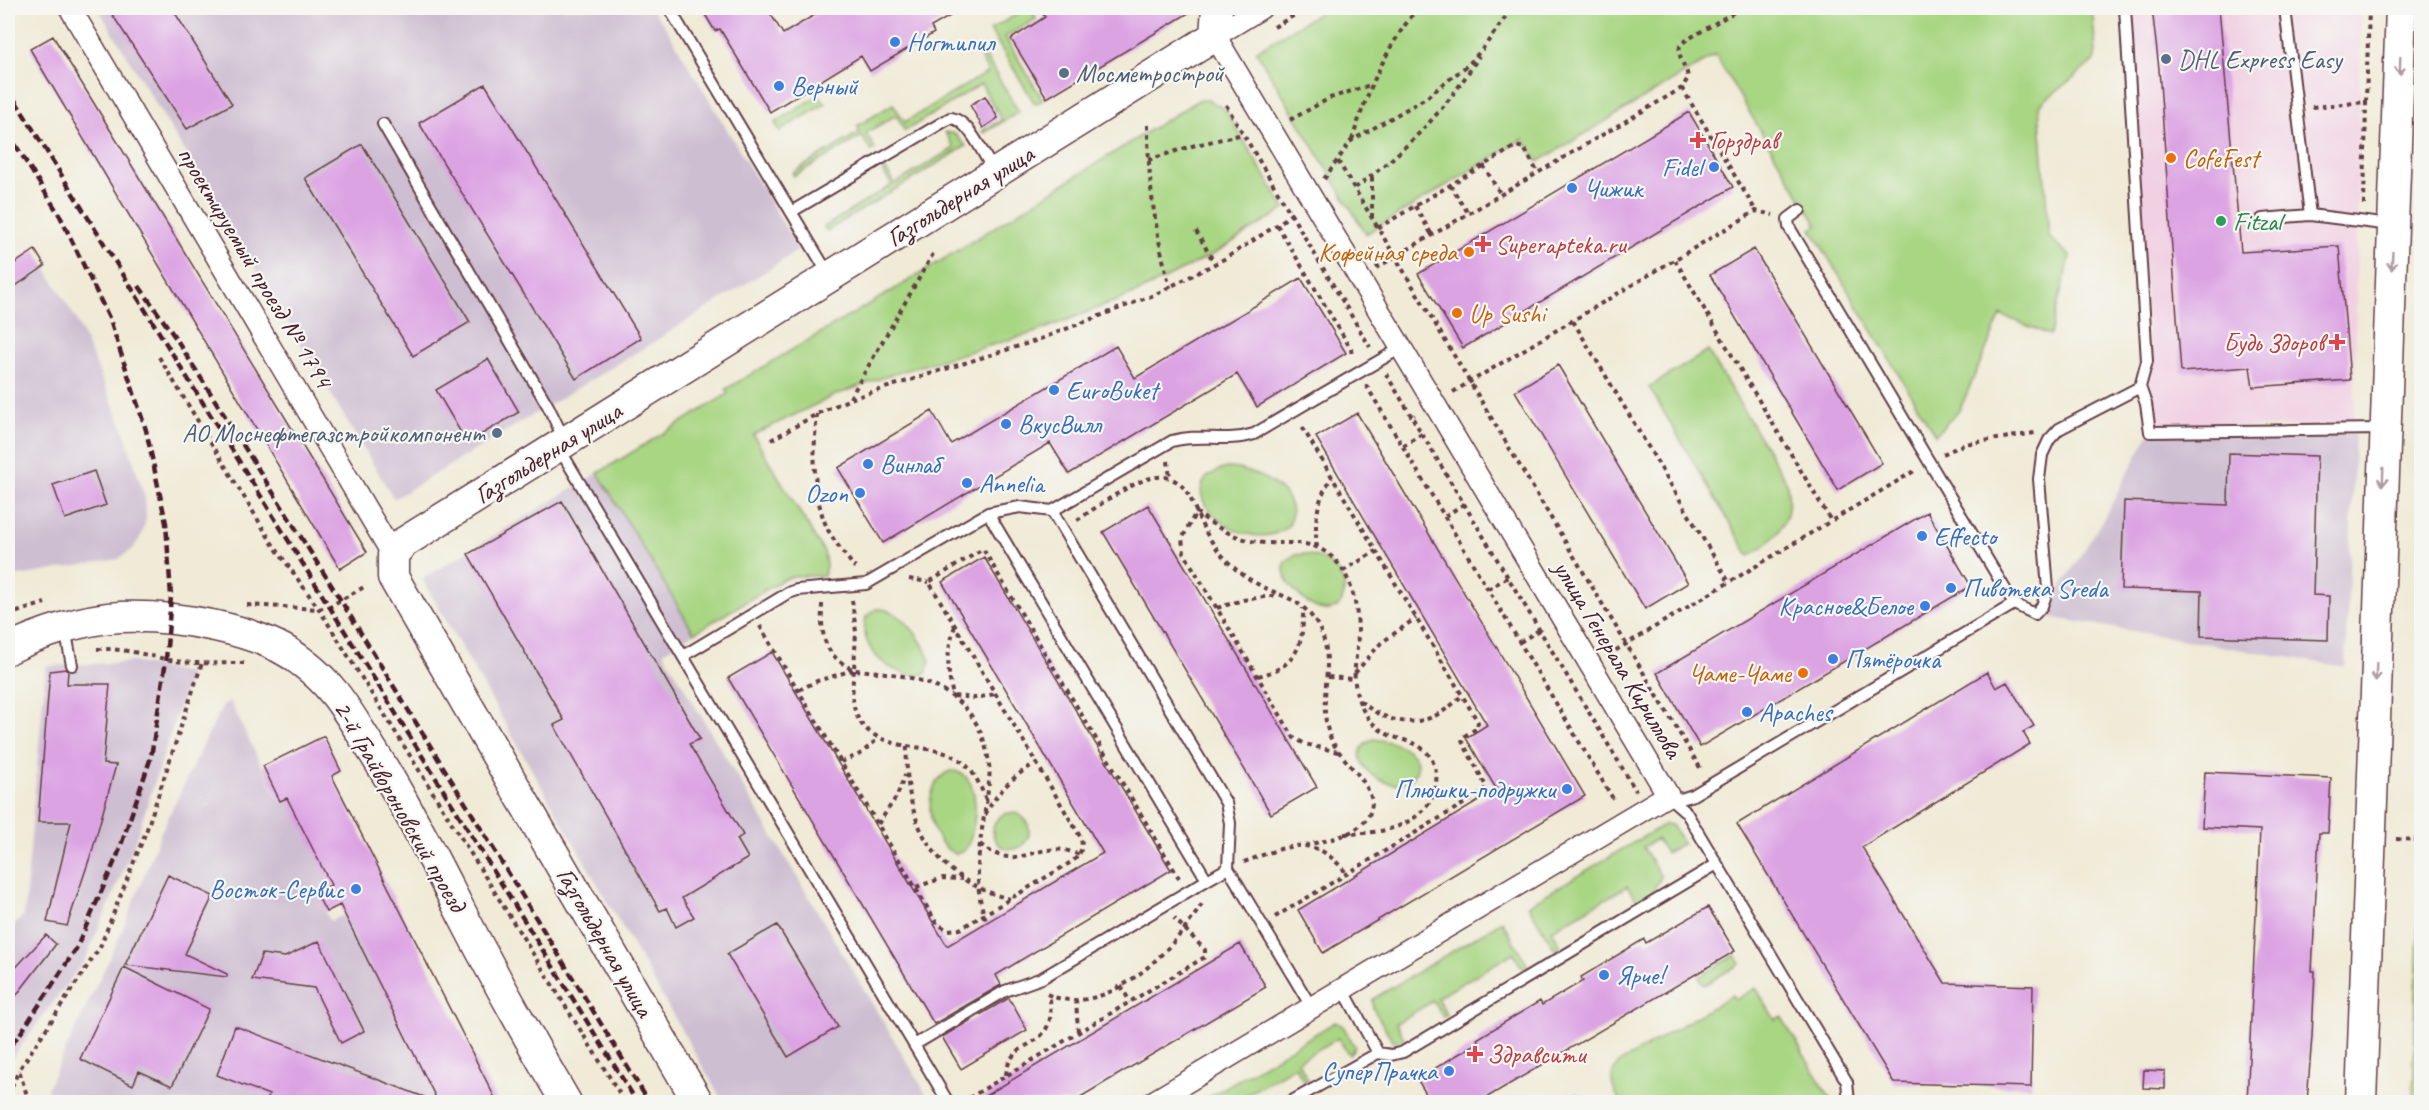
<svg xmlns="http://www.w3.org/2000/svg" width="2429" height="1110" font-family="Caveat,sans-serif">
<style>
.built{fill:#f1d0e3}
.industrial{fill:#cebed1}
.green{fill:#a9d683;stroke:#7a7a57;stroke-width:1.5}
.building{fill:#dca3e3}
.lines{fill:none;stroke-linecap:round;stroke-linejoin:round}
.lane-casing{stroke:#633d45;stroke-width:14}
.street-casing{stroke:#633d45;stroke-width:24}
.secondary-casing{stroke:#633d45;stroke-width:33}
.path{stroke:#633d45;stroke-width:4;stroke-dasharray:4.5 4.5;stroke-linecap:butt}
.lane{stroke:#fff;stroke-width:10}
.street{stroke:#fff;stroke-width:21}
.secondary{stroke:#fff;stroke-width:30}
.rail{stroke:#4a1f2b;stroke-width:4.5;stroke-dasharray:9 4.5;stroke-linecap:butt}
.oneway{stroke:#ae9aa0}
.shop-dot{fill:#3f7fe0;stroke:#f6f6f2;stroke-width:2}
.service-dot{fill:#5c6f8a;stroke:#f6f6f2;stroke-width:2}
.health-dot{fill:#e0444e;stroke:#f6f6f2;stroke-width:2}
.food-dot{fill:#e8710a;stroke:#f6f6f2;stroke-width:2}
.leisure-dot{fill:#2e9e5b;stroke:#f6f6f2;stroke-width:2}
.labels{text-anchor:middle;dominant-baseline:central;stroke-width:4.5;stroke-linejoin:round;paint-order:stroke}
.shop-label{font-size:26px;fill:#366cbe;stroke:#f6f6f2;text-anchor:start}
.service-label{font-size:26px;fill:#4e5e75;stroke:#f6f6f2;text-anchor:start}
.health-label{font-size:26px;fill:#be3a42;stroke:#f6f6f2;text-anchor:start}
.food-label{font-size:26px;fill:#c56008;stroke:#f6f6f2;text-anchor:start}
.street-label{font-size:26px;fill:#4a1f2b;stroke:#f6f6f2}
.leisure-label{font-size:26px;fill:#27864d;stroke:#f6f6f2;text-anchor:start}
</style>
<rect width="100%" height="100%" fill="#f6f6f2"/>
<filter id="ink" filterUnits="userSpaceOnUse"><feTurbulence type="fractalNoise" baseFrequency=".0167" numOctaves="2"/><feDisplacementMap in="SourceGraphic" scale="12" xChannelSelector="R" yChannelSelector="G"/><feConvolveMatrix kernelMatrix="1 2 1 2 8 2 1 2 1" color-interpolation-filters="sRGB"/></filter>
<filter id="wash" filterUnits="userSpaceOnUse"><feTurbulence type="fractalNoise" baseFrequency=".008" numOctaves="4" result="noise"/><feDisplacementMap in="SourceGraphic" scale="24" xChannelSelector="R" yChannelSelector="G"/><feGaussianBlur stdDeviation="1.35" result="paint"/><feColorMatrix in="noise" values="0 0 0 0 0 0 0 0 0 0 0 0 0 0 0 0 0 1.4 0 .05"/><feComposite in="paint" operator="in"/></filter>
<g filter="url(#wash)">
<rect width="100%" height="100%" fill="#f0ead6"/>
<path class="built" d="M2129,8H2361L2354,426L2153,428Z"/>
<path class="industrial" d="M98,8H650L665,26L799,250L652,343L394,499Z
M35,250L76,319L123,428L145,498L146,518L142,534L133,549L118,559L8,578V266Z
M2150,432L2355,434L2345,667L2043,616L2105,516Z
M598,473L694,633L663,652L931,1102H723L422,579Z
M133,662L190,674L133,848L85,960L8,1063V930L24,916L46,666Z
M230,701L279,801L287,798L331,885L316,893L330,921L345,915L436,984L453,1013L406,1037L438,1102H94L46,1091L121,934L162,830L196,759L223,705Z
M1577,1092L1584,1102H1557Z"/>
<path class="green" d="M1027,8H1045L1034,14L1036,19L1005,37L1043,100L1035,104L990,30Z
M1327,8H2092L2096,52L2094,61L2039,105L2049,237L2070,256L2050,335L2001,315L1960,409L1935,435L1811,229L1817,226L1814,220L1715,55L1538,162L1523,139L1366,234L1256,51Z
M982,51L1019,112L984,133L982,131L1002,120L981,84L905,131L896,115L866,133L875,149L871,151L862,136L794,176L792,173L860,132L857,126L893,104L905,122L988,72L978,53Z
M819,95L825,104L780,131L775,123Z
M1198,100H1208L1225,109L1285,209L1215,253L1139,292L1036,332L890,375L833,396L753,435L824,552L826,565L824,576H795L782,580L694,633L598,473L728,394L726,389L915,277Z
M945,132L955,134L966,146L827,231L824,227L892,185L882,170L885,168L895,184L954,148Z
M1708,351L1786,481C1795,517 1780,538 1749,556L1649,387Z
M1227,468C1253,468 1304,491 1289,525C1248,564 1157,485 1227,468Z
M1304,554C1370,563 1346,647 1295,591C1287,583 1282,573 1285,562L1295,555Z
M876,609C901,607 923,640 930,661L926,673C919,676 911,675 904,673C879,666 859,643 866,617Z
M1374,739C1389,741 1424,749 1416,772C1413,778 1408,782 1402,783C1377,790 1340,752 1374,739Z
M950,771C984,770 978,832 964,851L956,854C927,844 919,784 950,771Z
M993 831a18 18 0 1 1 36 0a18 18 0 1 1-36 0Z
M2421,822L2422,1102H2413Z
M1665,824L1672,825L1683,843L1666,853L1657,839L1643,847L1661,877L1652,892L1637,901L1627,886L1552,930L1561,947L1555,950L1528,905Z
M1502,921L1528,966L1523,969L1513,953L1437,998L1447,1015L1443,1017L1433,1001L1396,1023L1405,1040L1393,1042L1373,1008V999Z
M1735,955L1740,964L1704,985L1699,977Z
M1756,988L1775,1020L1781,1016L1832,1102H1621C1612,1088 1607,1077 1619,1063L1732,995L1735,1000Z
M1335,1022L1343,1026L1355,1047L1349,1055L1338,1038L1298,1061L1308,1080L1304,1082L1295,1066L1234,1102H1205L1204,1100Z"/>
<g id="blocks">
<path class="building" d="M108,8H172L232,104L187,129Z
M701,8H767L783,34L826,8H964L931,27L934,33L870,71L861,56L770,112L720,29L715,31Z
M1039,8H1197L1047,98L1011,39L1045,17Z
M2152,8H2219L2241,252L2339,246L2350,380L2253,387L2250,367L2181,372L2159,69Z
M53,36L367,552L340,569L30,49Z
M485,84L641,338L576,379L419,123Z
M985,96L998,118L983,128L970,105Z
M1689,112L1733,187L1463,348L1418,274Z
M362,144L470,322L413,356L305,178Z
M1754,249L1882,463L1838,490L1710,275Z
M35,250L45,266L8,291V268Z
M1301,278L1346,353L1257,407L1237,374L1069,474L1050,443L883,543L838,468L932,411L951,444L1116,346L1135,378Z
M488,359L519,412L467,443L436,390Z
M1558,365L1688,583L1645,609L1515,391Z
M1357,413L1585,796L1323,953L1298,910L1497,790L1466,738L1487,725L1316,437Z
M2229,453L2317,456L2313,595L2329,596L2328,640L2201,636L2202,591L2121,589L2124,501L2228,505Z
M94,471L106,505L65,519L53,485Z
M562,501L700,739L689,744L743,835L737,839L748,858L682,898L694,917L676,927L667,908L660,911L554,725L564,720L468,554Z
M1148,505L1317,787L1271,814L1103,532Z
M1927,512L1971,586L1700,747L1657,673Z
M984,557L1171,870L996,975L1001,985L934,1024L728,678L772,652L947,946L1103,853L942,582Z
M66,669L68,671L67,684H110L103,764L116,765L93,848L67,926L47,922L71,822H38L50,671Z
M1987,672L1996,688L2007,682L2034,726L2023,732L2030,744L1862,847L1945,983L2033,986L2031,1087L1894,1083L1737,824Z
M324,736L341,771L332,776L497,1102H438L340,905L326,912L316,893L331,885L287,798L280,801L263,766Z
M2205,772L2331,778L2328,833H2319L2312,971H2315L2312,1036L2307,1102H2247L2260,830L2202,827Z
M168,875L213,896L185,954L227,974V977L125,965Z
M1708,907L1735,951L1479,1102H1431L1417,1079L1479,1042L1477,1039L1540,1001L1542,1005L1583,981L1581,977L1644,939L1646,943Z
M777,925L838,1027L788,1057L727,954Z
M46,935L56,944L8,1006V976Z
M319,941L364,1031L341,1043L314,988L252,980L262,954L285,957Z
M1240,944L1266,987L1072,1102H975Z
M124,967L209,1009L172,1086L139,1071L133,1085L80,1059Z
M1009,998L1027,1030L961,1069L942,1037Z
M235,1026L435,1101V1102H266L269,1095L217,1075Z
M2144,1070L2165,1071V1089L2143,1088Z"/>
</g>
</g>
<g filter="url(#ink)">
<use href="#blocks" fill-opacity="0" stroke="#633d45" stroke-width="1.5"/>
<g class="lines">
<defs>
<path id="lane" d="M669,8L829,275
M2285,8L2310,215
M383,124L548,406L564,439
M791,212L950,118C968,118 985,157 994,172
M2262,219L2310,215L2391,225
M2140,387L2146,404L2150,432L2384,429
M559,448L948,1102
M1052,511L1226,803L1230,823L1228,868L1312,1008
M988,513L1207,880L1228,868
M2014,604L2035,614L2042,606L2048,589L2039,479L2042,455L2049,440L2059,429L2140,387L2147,361L2125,8
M65,629L72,665
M683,656L788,593L797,590L866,584L988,513L1020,507L1052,511L1172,441C1199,433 1227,443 1254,434L1401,348
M1668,795L1681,799L1693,795L2014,604L1789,227L1788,219L1800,210
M1670,798L1686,812L1847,1082L1849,1102
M1343,989L1378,1053
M914,1045L1005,991L1042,978L1207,880
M1290,1102L1378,1053L1391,1055L1403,1052L1717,864"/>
<path id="street" d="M70,8L393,555
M1153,1102L1668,795L1215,36L1261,8"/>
<path id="secondary" d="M8,649C41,633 83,619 120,617C174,615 260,628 302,662C334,686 346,709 367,742C404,799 434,860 465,920C497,982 531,1042 566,1102
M698,1102L393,577V555L403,543L1215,36L1217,8
M2361,1102L2401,8"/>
</defs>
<use href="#lane" class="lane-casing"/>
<use href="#street" class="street-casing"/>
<use href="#secondary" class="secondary-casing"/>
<path class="path" d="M1274,27L1307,8
M1682,88L1756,211
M2366,102L2369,8
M1226,105L1370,347
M2312,107L2366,102L2364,205
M1290,120L1330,98L1370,85
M1148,125C1148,185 1155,230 1170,288
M1352,140C1367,92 1386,47 1418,8
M1148,160L1192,146L1243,134
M1338,161L1702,771
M1483,165L1501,195
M1372,177V217
M1324,179L1351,141L1426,98L1469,64L1484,47L1512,8
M1450,185L1469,214
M1355,188C1405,152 1447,109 1479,56
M1415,206L1432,235
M1277,225L1351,349L1352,357
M1378,228L1516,146L1524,148L1538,173
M1196,231L1215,264
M1675,260L1831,521L1916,470
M1376,268L1682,88L1688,78C1687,66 1677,59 1680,46L1685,41L1741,8
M1573,321L1729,582
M159,357L272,543L319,609L625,1102
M1386,374L1412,417
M1366,385L1615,802
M1453,392L1756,211L1773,215
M850,398L933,254
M817,414C813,450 812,496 828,530C835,543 846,556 855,568
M1422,434L1636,791
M771,440L817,414L850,399L1035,341L1154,295L1226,258L1277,225L1295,211
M1403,446L1422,434L1412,417L1415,415
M1943,454L1965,444L2035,433
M1168,461L1170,478
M1445,516L1464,504
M1077,520C1098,507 1141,473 1165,477C1191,482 1193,510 1204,529C1209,538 1215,547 1222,555C1233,569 1249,580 1265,588C1280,595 1296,599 1308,612C1344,653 1315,691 1329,734C1338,761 1378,784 1371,810C1363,835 1328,840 1306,845
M1317,547C1314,522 1317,498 1332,477
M1343,571L1376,551
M909,579L929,582
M1488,589L1508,577
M852,600L856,632L854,670C904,673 959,682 981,733C987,748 991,766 989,782C984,828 968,878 987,922
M822,604C821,636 823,655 854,670
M247,605L319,609L330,606L366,586
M1217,608L1243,600L1278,595
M8,615L45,603
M760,626L937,924L948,930L960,929L1073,861C1081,854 1083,848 1081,838L929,582L983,549L1179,878
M955,626C946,651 947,670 953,696L976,698L995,694
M1520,642L1539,630
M97,649C122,648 142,654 165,659C191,665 218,663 244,663
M1608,655L1831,521
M854,670C848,718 860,737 907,746C903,821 933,879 1010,899
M1355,673L1381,643L1416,618
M1258,676C1297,667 1304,645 1303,608
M1328,677L1354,679
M799,690L817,681L853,670
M1360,701C1395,730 1431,729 1462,695
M907,746C953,752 969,755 986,800
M1338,752L1305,744L1294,738L1184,553L1182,539L1196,512C1216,528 1239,541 1265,543C1287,544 1308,539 1327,553C1352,571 1358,607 1358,635C1357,657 1351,677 1358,698C1362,712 1372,725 1385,733C1396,739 1409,740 1419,746C1440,759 1441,788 1427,806C1406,831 1375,833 1344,834
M841,762L860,754L878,739
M985,815C997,792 1014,775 1036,763
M878,824L897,796L905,775
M2396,839L2420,840L2422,768
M980,844C1020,877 1037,835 1079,855
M1244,862C1288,846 1313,831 1347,874
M916,887L943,878L962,879
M1275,917L1483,792L1486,786L1462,741L1463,737L1477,728L1478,722L1301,425
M1121,986L1130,1002
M1047,994C1106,1022 1175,948 1202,904
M1076,1000L1078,1032
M1006,1075C1009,1042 1039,1049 1048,1025C1052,1017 1050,1005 1050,996
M8,1095L19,1070
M969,1098L1205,957V950L1174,918
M29,1102L19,1070L100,947L147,829L202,663"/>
<use href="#lane" class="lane"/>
<use href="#street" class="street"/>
<use href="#secondary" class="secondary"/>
<path class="rail" d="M8,89L637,1102
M8,133L60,216L110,320L146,430L166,523L171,596L166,660L151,757L118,854L76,949L20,1034L8,1048
M139,286L177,340L340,599L649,1102"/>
</g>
<defs><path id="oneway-shaft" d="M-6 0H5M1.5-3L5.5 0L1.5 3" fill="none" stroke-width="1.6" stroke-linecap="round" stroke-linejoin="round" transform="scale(1.5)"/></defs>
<g class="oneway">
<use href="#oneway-shaft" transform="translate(2400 66) rotate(92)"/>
<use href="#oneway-shaft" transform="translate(2392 261) rotate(93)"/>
<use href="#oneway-shaft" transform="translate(2383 477) rotate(92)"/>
<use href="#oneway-shaft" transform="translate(2376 672) rotate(92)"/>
</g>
</g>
<g class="shop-dot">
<circle cx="895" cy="42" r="6"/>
<circle cx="779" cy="86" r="6"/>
<circle cx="1714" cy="167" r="6"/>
<circle cx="1572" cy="188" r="6"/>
<circle cx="1054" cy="390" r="6"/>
<circle cx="1006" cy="424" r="6"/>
<circle cx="868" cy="464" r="6"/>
<circle cx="967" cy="483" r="6"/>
<circle cx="860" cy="493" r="6"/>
<circle cx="1922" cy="536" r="6"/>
<circle cx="1951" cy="588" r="6"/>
<circle cx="1925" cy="606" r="6"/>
<circle cx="1833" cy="659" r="6"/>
<circle cx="1747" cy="712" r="6"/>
<circle cx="1567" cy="789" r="6"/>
<circle cx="356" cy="889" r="6"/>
<circle cx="1604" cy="975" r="6"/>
<circle cx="1449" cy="1071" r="6"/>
</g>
<g class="service-dot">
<circle cx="2166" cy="59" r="6"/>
<circle cx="1064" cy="73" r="6"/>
<circle cx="497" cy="433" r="6"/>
</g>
<g class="health-dot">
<path d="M1695 131h6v6h6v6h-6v6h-6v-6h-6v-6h6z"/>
<path d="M1480 235h6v6h6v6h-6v6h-6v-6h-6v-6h6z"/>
<path d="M2334 333h6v6h6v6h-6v6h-6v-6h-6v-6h6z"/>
<path d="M1472 1045h6v6h6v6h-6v6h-6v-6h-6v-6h6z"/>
</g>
<g class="food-dot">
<circle cx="2171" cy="158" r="6"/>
<circle cx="1469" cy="252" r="6"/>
<circle cx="1457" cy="313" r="6"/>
<circle cx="1803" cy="673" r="6"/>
</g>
<circle class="leisure-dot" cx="2221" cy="221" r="6"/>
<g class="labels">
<g class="shop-label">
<text x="907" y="42">Ногтипил</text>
<text x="791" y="86">Верный</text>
<text x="1702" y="167" text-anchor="end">Fidel</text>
<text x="1584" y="188">Чижик</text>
<text x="1066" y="390">EuroBuket</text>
<text x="1018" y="424">ВкусВилл</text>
<text x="880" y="464">Винлаб</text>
<text x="979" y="483">Annelia</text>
<text x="848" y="493" text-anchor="end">Ozon</text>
<text x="1934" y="536">Effecto</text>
<text x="1963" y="588">Пивотека Sreda</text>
<text x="1913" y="606" text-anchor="end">Красное&amp;Белое</text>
<text x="1845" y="659">Пятёрочка</text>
<text x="1759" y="712">Apaches</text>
<text x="1555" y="789" text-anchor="end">Плюшки-подружки</text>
<text x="344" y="889" text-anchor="end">Восток-Сервис</text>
<text x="1616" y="975">Ярче!</text>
<text x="1437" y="1071" text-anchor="end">СуперПрачка</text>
</g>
<g class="service-label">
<text x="2178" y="59">DHL Express Easy</text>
<text x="1076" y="73">Мосметрострой</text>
<text x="485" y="433" text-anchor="end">АО Моснефтегазстройкомпонент</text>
</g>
<g class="health-label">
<text x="1710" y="140">Горздрав</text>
<text x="1495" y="244">Superapteka.ru</text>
<text x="2324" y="342" text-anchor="end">Будь Здоров</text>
<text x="1487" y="1054">Здравсити</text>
</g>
<g class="food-label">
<text x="2183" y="158">CofeFest</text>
<text x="1457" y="252" text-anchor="end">Кофейная среда</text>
<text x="1469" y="313">Up Sushi</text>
<text x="1791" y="673" text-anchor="end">Чаме-Чаме</text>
</g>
<g class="street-label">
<text transform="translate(960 196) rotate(-32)">Газгольдерная улица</text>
<text transform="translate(255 267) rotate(59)">проектируемый проезд № 1794</text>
<text transform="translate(548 453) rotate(-32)">Газгольдерная улица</text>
<text transform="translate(1618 659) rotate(59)">улица Генерала Кириллова</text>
<text transform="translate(400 806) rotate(60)">2-й Грайвороновский проезд</text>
<text transform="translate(605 942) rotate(60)">Газгольдерная улица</text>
</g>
<g class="leisure-label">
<text x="2233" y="221">Fitzal</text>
</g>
</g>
<rect width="2429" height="1110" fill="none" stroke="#f6f6f2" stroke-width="30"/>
</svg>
